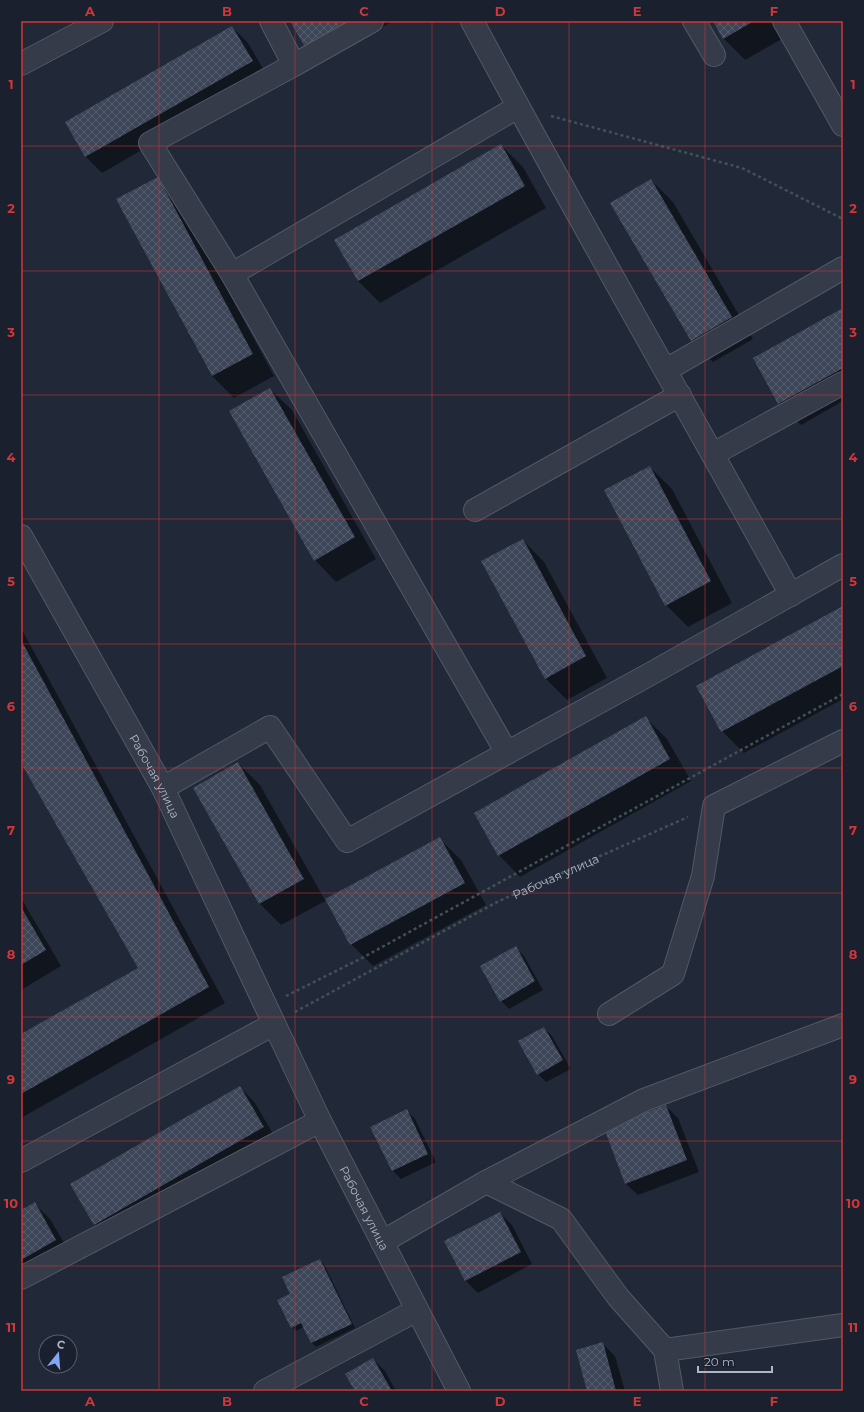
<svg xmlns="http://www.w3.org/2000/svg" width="864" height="1412" font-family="Montserrat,sans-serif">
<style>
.shadow{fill:#0007}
.building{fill:url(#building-cross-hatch)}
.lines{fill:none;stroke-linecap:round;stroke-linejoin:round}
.minor-casing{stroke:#525966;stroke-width:24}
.path{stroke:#415256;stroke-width:2.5;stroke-dasharray:3 3;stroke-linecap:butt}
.minor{stroke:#353b48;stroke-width:22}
.grid{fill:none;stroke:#d23638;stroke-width:1;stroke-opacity:0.55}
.labels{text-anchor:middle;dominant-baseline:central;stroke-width:3;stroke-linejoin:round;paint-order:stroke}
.street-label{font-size:12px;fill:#afb6c5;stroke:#1a202d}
.neatline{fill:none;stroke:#d23638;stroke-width:1.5}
.grid-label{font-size:13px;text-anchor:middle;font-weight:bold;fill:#d23638}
</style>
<defs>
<pattern id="building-cross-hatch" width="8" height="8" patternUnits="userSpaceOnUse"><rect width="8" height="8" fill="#3d4658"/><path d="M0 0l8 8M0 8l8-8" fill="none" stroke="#565e6e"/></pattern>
</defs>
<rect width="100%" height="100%" fill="#212938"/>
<path class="shadow" d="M291,21H393L322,62L306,47Z
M714,21H781L789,35L745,60L723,38Z
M232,27L248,43L268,77L102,173L86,157L66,123Z
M501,145L523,167L546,208L380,303L358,281L335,241Z
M157,178L179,200L274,376L234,398L212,376L117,199Z
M651,180L673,202L753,339L713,362L691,340Z
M843,310V401L801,425L779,403Z
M270,389L292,410L376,559L336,582L315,560Z
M650,467L672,489L732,603L688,627L666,605Z
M523,540L544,562L607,678L567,700L545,678Z
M843,607V699L744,753L722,731Z
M21,628L225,1003L21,1118V1036L139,969L21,761Z
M646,718L667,739L691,781L520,877L499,855Z
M238,763L260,785L325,900L439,838L461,860L486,905L373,966L351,944L327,900L281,925L260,904L194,788Z
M21,898L61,966L21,990Z
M515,947L524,956L543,990L509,1009L501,1001Z
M544,1028L552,1036L571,1069L546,1082L538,1074Z
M240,1087L255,1103L279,1144L111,1241L95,1225L71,1184Z
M666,1106L678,1118L699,1172L638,1195L625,1183Z
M407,1111L415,1119L436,1162L401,1179L393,1171Z
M34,1203L50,1219L72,1256L21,1285V1211Z
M500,1213L512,1225L532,1264L478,1293L466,1281L446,1242Z
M320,1260L324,1264L355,1328L316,1347L312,1343L304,1327L296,1331L292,1327L291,1294Z
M603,1344L615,1356L625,1391H588Z
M373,1359L385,1371L396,1391H356Z"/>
<path class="building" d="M290,21H350L305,47Z
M713,21H754L723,39Z
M232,26L253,61L85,157L65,122Z
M501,144L525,186L358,281L334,240Z
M158,177L253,354L212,376L116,199Z
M651,179L732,317L691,341L610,203Z
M843,308V368L778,404L753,358Z
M270,388L355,537L314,561L229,411Z
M650,466L711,581L665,606L604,490Z
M523,539L586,656L545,679L481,561Z
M843,606V666L721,732L696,686Z
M21,640L209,987L21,1094V1034L138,968L21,763Z
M646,716L670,759L498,856L474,813Z
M238,762L304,879L259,904L193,788Z
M440,837L465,883L350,945L325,899Z
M21,907L46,950L21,965Z
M516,946L535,981L500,1002L480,966Z
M544,1027L563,1060L537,1075L518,1041Z
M240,1086L264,1127L94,1225L70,1184Z
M666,1105L687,1160L625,1184L604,1128Z
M407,1109L428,1154L392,1171L370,1127Z
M35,1202L56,1240L21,1260V1210Z
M500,1212L521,1252L465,1281L444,1241Z
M320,1259L352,1324L311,1343L301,1323L291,1328L277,1300L290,1294L282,1277Z
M603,1342L616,1391H587L576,1350Z
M373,1358L392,1391H355L345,1374Z"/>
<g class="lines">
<defs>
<g id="minor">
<path d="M271,21L294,65L372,21"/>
<path d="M472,21C575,214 685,403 791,595"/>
<path d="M694,21L714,55"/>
<path d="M784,21L843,125"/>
<path d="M21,64L102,21"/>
<path d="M294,65L150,143L232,274L518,107"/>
<path d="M232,274L507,753"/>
<path d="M666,370L843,268"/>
<path d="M713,454L843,383"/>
<path d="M475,510L680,395"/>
<path id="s2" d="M21,536L163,788L320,1121L459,1391"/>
<path d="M163,788L270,727L347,841L652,673L843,565"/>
<path d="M609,1014L673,974L703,876L714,806L843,741"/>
<path d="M21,1161L274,1024"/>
<path d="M486,1182L561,1219L618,1297L665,1350L672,1391"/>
<path d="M382,1242L486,1182L644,1100L843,1025"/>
<path d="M21,1278L320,1121"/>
<path d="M665,1350L843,1325"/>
<path d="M265,1391L417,1310"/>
</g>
</defs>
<use href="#minor" class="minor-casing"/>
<g class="path">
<path d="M551,116L742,168L843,219"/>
<path d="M286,996L362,958L843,694"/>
<path id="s1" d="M295,1012L499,901L688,817"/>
</g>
<use href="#minor" class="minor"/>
</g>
<path class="grid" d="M159,21V1391M295,21V1391M432,21V1391M569,21V1391M705,21V1391M21,146H843M21,271H843M21,395H843M21,519H843M21,644H843M21,768H843M21,893H843M21,1017H843M21,1141H843M21,1266H843"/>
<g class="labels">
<g class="street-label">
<text stroke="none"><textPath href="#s2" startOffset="275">Рабочая улица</textPath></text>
<text stroke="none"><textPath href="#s1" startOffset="294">Рабочая улица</textPath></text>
<text stroke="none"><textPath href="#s2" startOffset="755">Рабочая улица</textPath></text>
</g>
</g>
<rect width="864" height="1412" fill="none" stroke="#1a202d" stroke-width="44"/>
<g transform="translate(58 1354) rotate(17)"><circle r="19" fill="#1a202d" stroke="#565c6a"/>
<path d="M0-3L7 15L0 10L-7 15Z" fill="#84a5f5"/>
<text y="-6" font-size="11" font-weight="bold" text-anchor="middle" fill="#afb6c5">С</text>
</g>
<path d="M698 1366v6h74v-6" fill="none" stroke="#afb6c5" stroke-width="2"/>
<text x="704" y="1366" font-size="12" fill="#afb6c5" stroke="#1a202d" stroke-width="3" paint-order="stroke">20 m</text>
<rect x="22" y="22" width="820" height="1368" class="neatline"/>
<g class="grid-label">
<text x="90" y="16">A</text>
<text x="227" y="16">B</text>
<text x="364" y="16">C</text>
<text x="500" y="16">D</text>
<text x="637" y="16">E</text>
<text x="774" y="16">F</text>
<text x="11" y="89">1</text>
<text x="853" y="89">1</text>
<text x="11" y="213">2</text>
<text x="853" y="213">2</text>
<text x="11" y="337">3</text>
<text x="853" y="337">3</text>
<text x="11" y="462">4</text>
<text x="853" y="462">4</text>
<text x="11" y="586">5</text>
<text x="853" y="586">5</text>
<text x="11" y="711">6</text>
<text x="853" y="711">6</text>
<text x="11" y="835">7</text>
<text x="853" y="835">7</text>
<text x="11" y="959">8</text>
<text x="853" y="959">8</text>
<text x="11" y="1084">9</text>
<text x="853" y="1084">9</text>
<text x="11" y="1208">10</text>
<text x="853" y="1208">10</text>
<text x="11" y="1332">11</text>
<text x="853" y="1332">11</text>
<text x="90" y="1406">A</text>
<text x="227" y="1406">B</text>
<text x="364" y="1406">C</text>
<text x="500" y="1406">D</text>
<text x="637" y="1406">E</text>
<text x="774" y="1406">F</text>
</g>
</svg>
